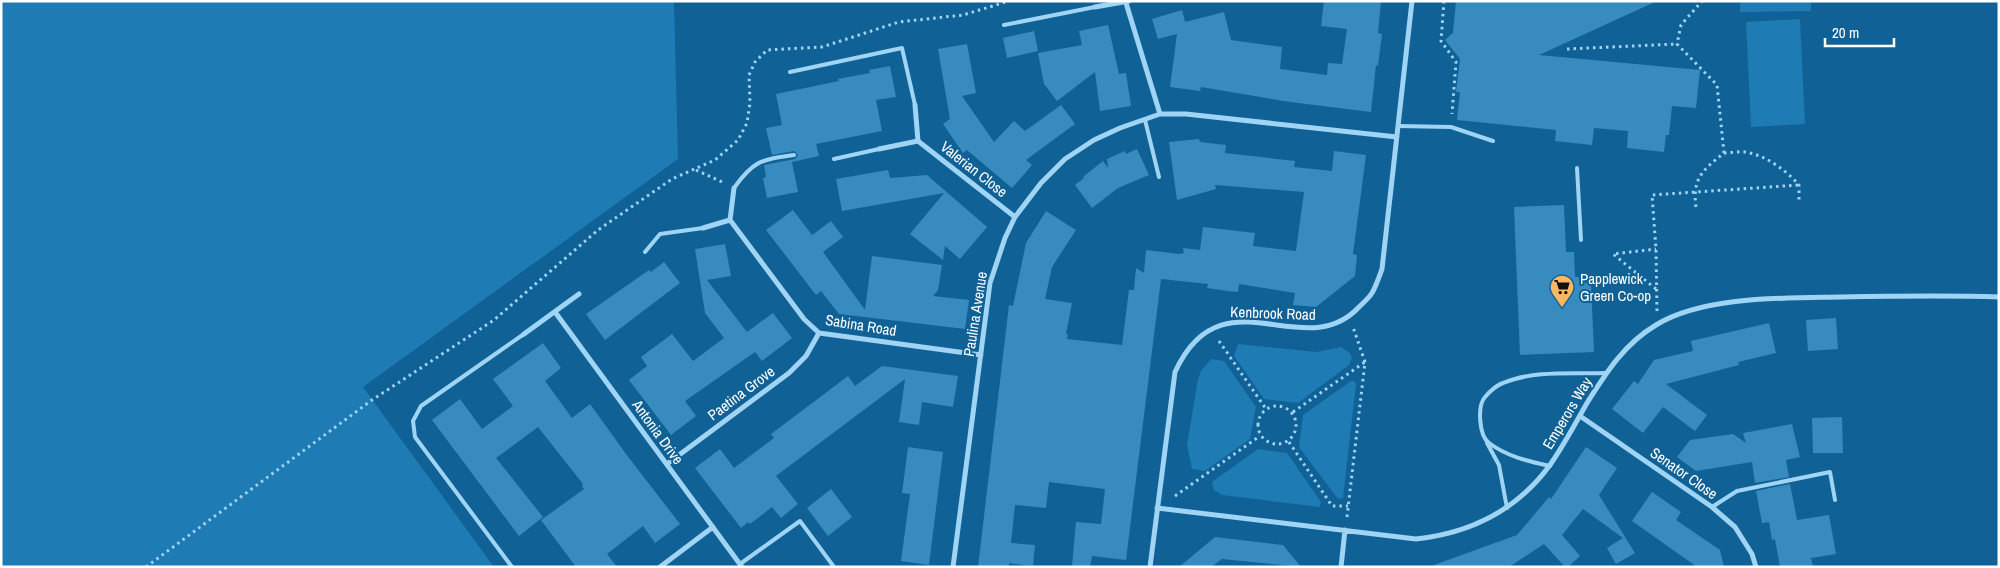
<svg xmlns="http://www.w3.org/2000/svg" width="2000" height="568" font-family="'Archivo Narrow',sans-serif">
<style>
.green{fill:#1e7bb4}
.building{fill:#388bbf}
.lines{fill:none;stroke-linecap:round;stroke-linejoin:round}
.path{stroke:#9fd4f4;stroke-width:3;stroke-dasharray:2.5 4;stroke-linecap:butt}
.lane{stroke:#9fd4f4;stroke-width:4}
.street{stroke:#9fd4f4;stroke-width:5}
.labels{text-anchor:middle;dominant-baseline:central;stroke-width:4;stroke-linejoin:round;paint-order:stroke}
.street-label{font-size:15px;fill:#fff;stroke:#106196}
.poi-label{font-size:15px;fill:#fff;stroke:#106196;text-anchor:start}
</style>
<rect width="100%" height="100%" fill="#106196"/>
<path class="green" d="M1,1H674L678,159L363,387L494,567H1Z
M1740,1H1811V11L1740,12Z
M1800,19L1805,124L1751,127L1746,22Z
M1238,344L1316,352L1341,347L1350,353L1352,358L1349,365L1298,403L1264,399L1234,356Z
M1211,359L1224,361L1256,407L1250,439L1205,471L1192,469L1187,445L1198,379L1201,371Z
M1351,381H1354L1356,384L1343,498L1338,499L1299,447L1303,415Z
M1258,449L1287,453L1321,502L1320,507L1222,495L1214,490L1212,482Z"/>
<path class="building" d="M1324,1H1381L1378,33L1382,34L1378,66L1376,65L1371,112L1290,102L1201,87L1200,91L1170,87L1177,34L1158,39L1152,19L1182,10L1185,22L1224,12L1231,40L1282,47L1280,69L1327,75L1328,63L1342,64L1347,29L1321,26Z
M1456,1H1657L1539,55L1700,70L1696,108L1672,106L1669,135H1666L1664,152L1627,148L1628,131L1594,128L1592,145L1555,141L1556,130L1457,120L1460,92H1456L1460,59L1445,40L1453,33Z
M1108,25L1119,74L1126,73L1131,106L1100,111L1095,72L1057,101L1044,84L1038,53L1082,45L1079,31Z
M1034,31L1038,51L1007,58L1003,38Z
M967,44L976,93L962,96L994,142L1014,121L1025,131L1061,105L1075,124L1026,160L1032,165L1012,188L967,150L963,153L943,124L950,119L938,49Z
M890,66L896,97L876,100L882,131L816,144L819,156L792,162L798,192L767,198L763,178L766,177L764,165L795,159L798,155L794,151L772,155L766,128L782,125L776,94L839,81L838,79L870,73L869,70Z
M1199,139L1200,142L1226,145L1225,153L1295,161L1294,167L1332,171L1334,151L1366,155L1353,254L1357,255L1355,276L1316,307L1293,305L1295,293L1239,284L1238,292L1228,291L1207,288L1208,284L1161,279L1126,560L1092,556L1090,567L1072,566L1076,522L1101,524L1105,489L1049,482L1046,508L1015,505L1011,543L1035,545L1033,566L1009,563V567H978L1009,305L1013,306L1026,243L1046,211L1076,230L1052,267L1045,299L1072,303L1066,334H1068L1067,339L1122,345L1129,290H1134L1136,268L1144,273L1146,250L1179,254L1184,253L1183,248L1200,250L1203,227L1255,233L1253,246L1296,251L1304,192L1215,185L1216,189L1177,200L1169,142Z
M1137,149L1149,175L1118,188L1092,208L1075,185L1084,178L1083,177L1103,161L1108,168L1107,159L1125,151L1126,154Z
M888,170L890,178L927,175L987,227L960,259L945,246L943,260L910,234L944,193L842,211L836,179Z
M1564,205L1566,252H1574L1575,277H1580L1579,282L1591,283L1594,352L1520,355L1514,207Z
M793,210L812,235L831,221L843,237L823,252L865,310L872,256L942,265L938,290L933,296L969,300L965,329L839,314L821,291L816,295L766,230Z
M725,244L731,276L707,280L747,332L773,313L792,338L762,361L755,352L685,401L696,416L671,435L629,380L647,366L641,357L672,334L693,361L724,338L705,313L695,249Z
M664,262L680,283L605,340L586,314L649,270L651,272Z
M1836,318L1838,349L1808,351L1806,320Z
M1769,323L1776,353L1738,362L1739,365L1666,384L1707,415L1695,431L1663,407L1643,433L1612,409L1634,381L1638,384L1654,360L1693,351L1691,341Z
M543,343L561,368L545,381L572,418L590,404L626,454L680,524L655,543L643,526L607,554L617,567H576L541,520L584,489L582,486L583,484L538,427L496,458L543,517L519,536L432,420L460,399L482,429L513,406L493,379Z
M882,366L958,376L953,407L922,402L919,425L899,422L905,379L776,476L798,504L781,518L772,507L750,524L748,522L741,528L695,468L720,449L734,468L774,438L771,434L848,376L855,386Z
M1842,417L1843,453H1813L1812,418Z
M1792,424L1800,457L1786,460L1789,477L1755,483L1752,462L1696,471L1677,457L1690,440L1733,434L1746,443L1743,433Z
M908,447L943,452L929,565L901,561L910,494L902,493Z
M1586,447L1617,468L1599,495L1635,553L1616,564L1607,548L1623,538L1583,509L1562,535L1580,556L1568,567H1565L1544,544L1509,567H1434V565L1517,535L1549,497L1551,499Z
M1790,484L1797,520L1829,515L1836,554L1811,558L1813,567H1780L1775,539L1772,540L1769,522L1762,523L1756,491Z
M831,489L852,517L828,536L807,508Z
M1652,492L1681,512L1676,520L1720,550L1724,567H1697L1632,521Z
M1215,537L1283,545L1301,567L1222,559L1211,567H1179Z"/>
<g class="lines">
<path class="path" d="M1444,1L1441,41L1456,62L1452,114
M1567,49L1677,44
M1724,153C1731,153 1738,151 1745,152C1765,155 1786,170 1799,185V201
M696,170L722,182
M1696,207C1692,178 1703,170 1724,153L1717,85L1677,44L1681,25L1702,1
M1656,289L1613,254L1656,249
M1657,311L1656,249L1652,195L1799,185
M1219,341L1266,409
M1258 425a19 19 0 1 1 38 0a19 19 0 1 1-38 0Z
M1293,412L1365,362
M1289,442L1332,506H1348
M1175,496L1260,436
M1347,517L1365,362L1353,327
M146,567L372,400L494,320L598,230L672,179L715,160L738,140L747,123L750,103L749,75L755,62L767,50L822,47L899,22L963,15L1009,1"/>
<path class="lane" d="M1004,25L1095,7
M790,72L902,48L915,105
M1145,120L1159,177
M1398,126L1451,127L1493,141
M834,159L879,149
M1577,168L1581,240
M734,188C754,160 761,160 794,155
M645,252L660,234L703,228
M1487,443L1499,465L1507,508
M1550,466C1528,461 1508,457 1489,443C1479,436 1477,406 1485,397C1489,392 1497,385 1503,383C1534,370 1572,374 1605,373
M1712,507L1737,491L1830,472L1835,500
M740,564L800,521L834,567
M512,567L415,437L413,421L421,406L524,334"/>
<path class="street" d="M1126,3L1160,114
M1095,7L1129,1
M915,105L918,141L1015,217
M879,149L918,141
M730,220L734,188
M703,228L730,220L804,319L819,333L981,355
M555,312L742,567
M524,334L579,294
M1580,416L1712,507L1735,527L1752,554L1756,567
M667,464L789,373L806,356L819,333
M1157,508L1416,539C1471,533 1517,510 1550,465C1564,445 1575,424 1587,403C1606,373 1624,344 1656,325C1703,296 1785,298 1840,297C1893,296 1946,295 1999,297
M660,567L713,527
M953,567L990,283L1005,238L1015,217L1041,183L1065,159L1094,140L1120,128L1160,114H1186L1397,137
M1150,567L1175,372C1222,270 1304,366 1359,307C1363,303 1369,298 1372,293C1376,286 1379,277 1382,269L1412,1
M1341,567L1345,530"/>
</g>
<defs>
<symbol id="supermarket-pin" viewBox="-11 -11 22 30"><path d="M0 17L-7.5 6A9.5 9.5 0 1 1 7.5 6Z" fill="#ffb762" stroke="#106196"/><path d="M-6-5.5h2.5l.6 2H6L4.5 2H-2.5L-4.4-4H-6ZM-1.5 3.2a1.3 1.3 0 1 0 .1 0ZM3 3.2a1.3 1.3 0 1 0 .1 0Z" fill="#111"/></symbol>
</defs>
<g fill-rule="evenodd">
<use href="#supermarket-pin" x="1548" y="273" width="28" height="38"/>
</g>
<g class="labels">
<g class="street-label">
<text transform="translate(974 169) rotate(38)">Valerian Close</text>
<text transform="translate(1273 313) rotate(2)">Kenbrook Road</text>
<text transform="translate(975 314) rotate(-81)">Paulina Avenue</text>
<text transform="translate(861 325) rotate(9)">Sabina Road</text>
<text transform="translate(741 393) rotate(-37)">Paetina Grove</text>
<text transform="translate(1567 413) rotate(-59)">Emperors Way</text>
<text transform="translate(658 432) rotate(54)">Antonia Drive</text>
<text transform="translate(1684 473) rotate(35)">Senator Close</text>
</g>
<g class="poi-label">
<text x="1580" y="278">Papplewick<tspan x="1580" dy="17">Green Co-op</tspan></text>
</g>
</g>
<rect width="2000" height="568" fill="none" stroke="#ffffff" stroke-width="5"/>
<path d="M1825 38v8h69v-8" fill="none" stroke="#ffffff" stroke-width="2.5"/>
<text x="1832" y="38" font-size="15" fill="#ffffff" stroke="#106196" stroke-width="4" paint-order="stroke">20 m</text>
</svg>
